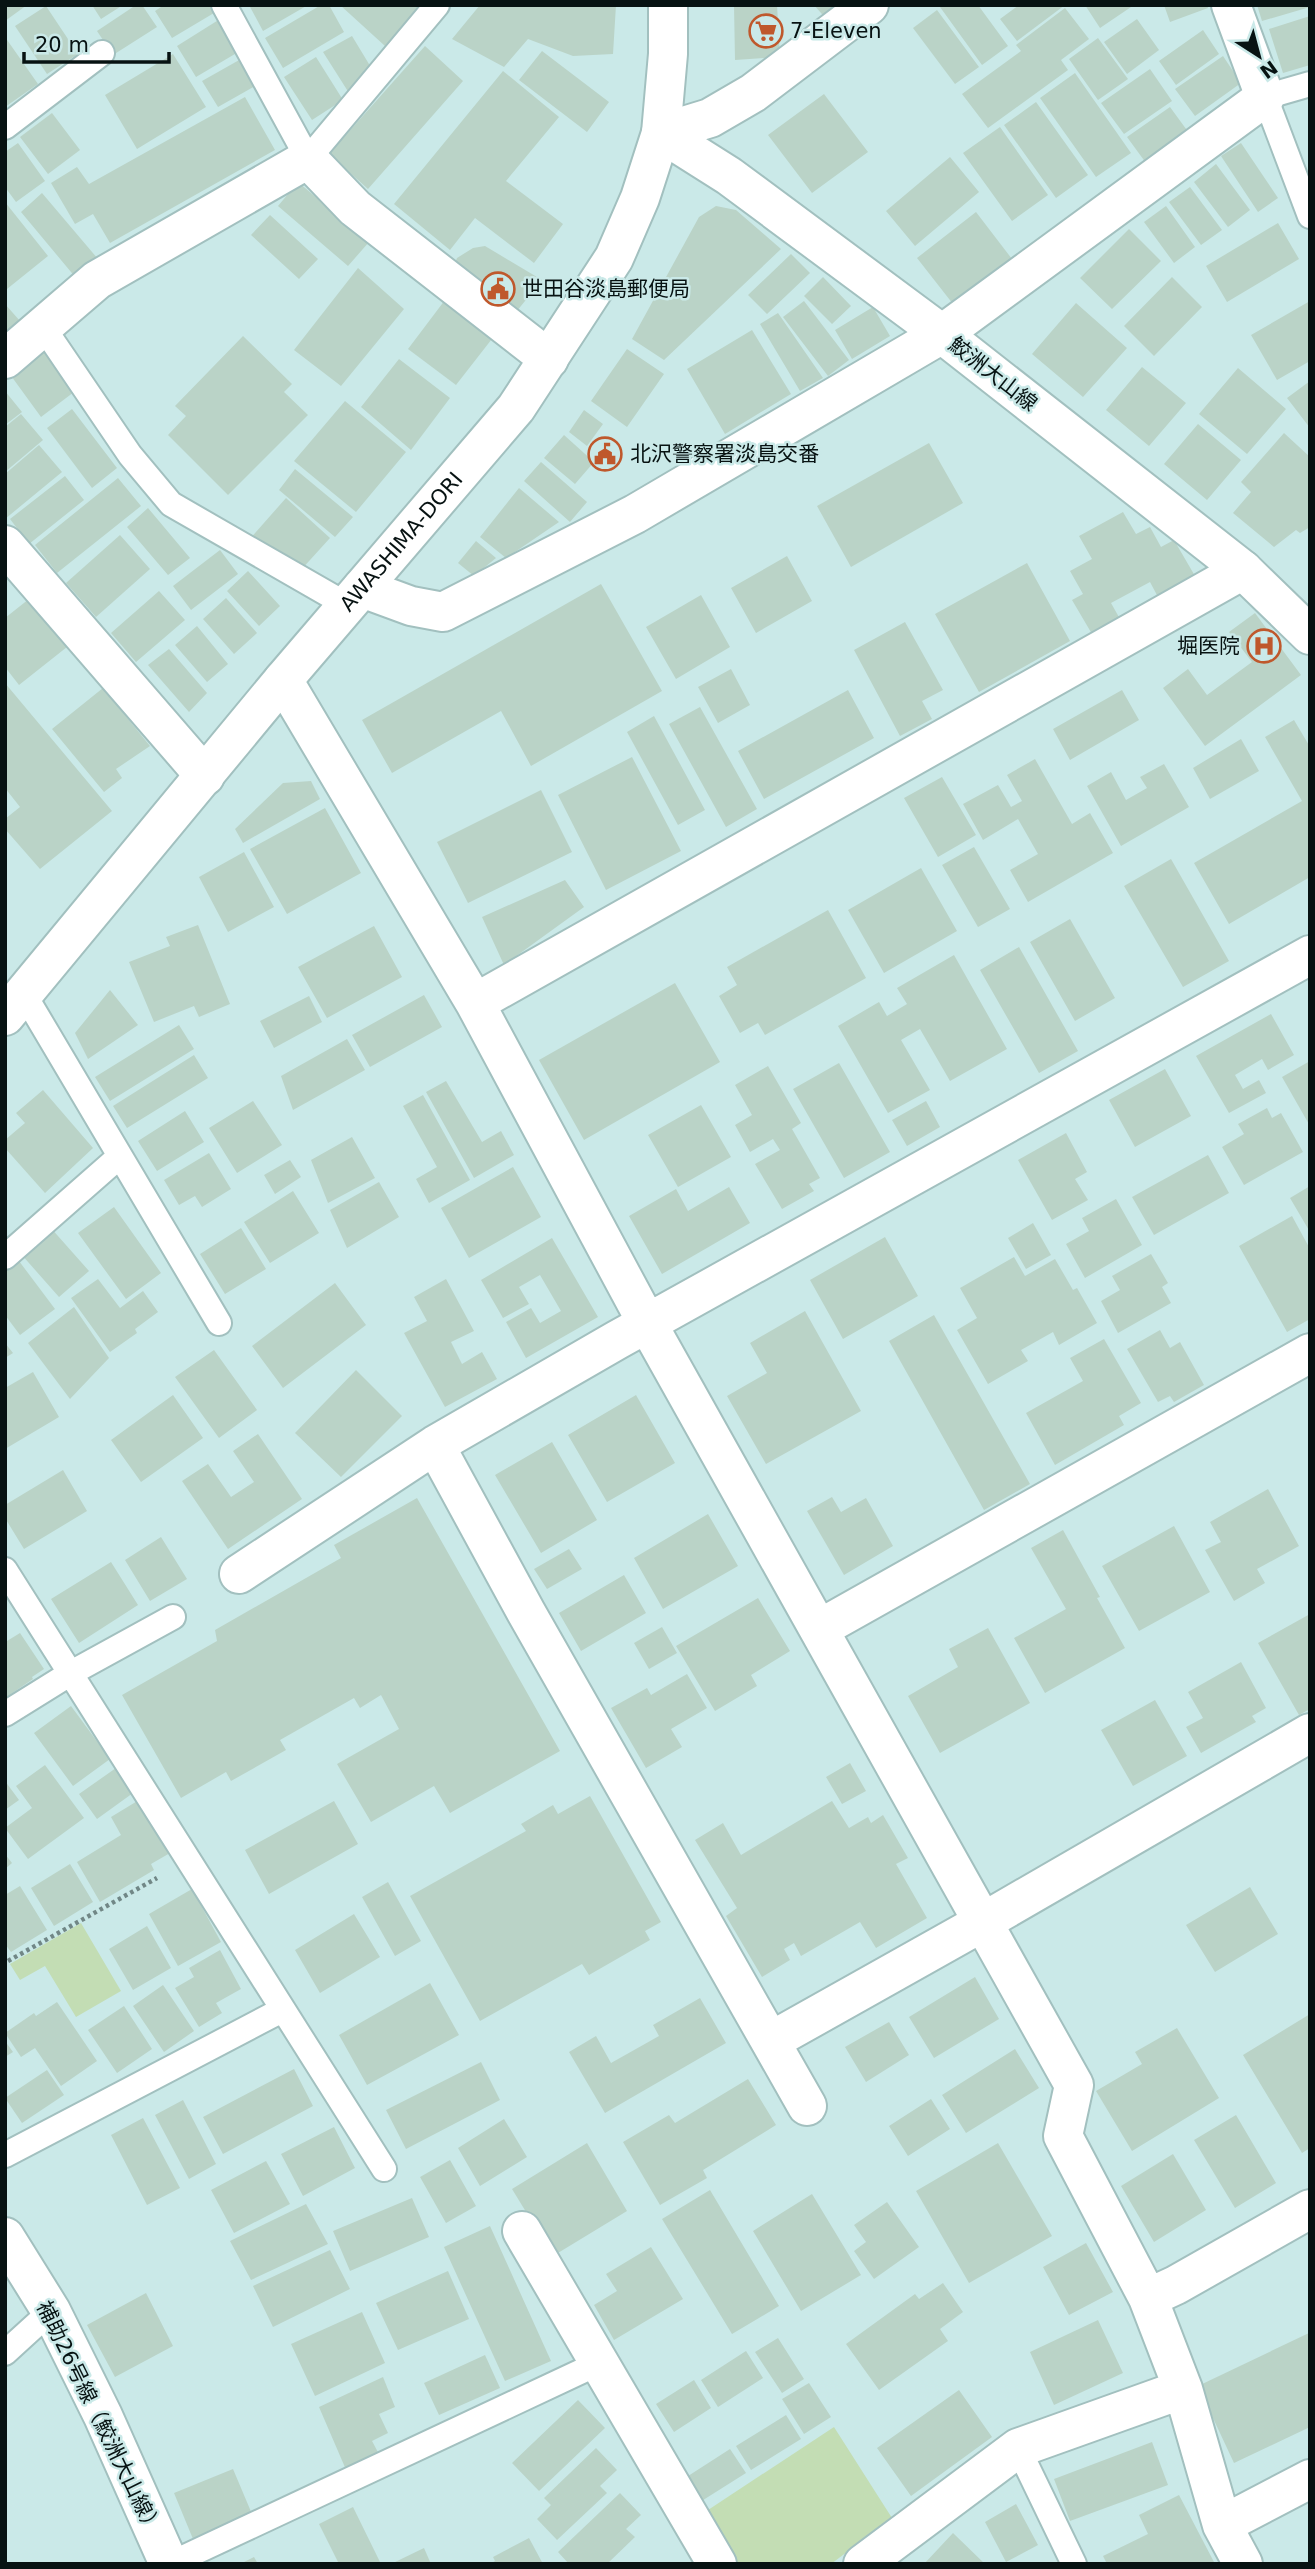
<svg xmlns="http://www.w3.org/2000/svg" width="1315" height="2569" font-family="'DejaVu Sans','Noto Sans JP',sans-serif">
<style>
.green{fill:#c3ddb4}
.building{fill:#bad3c7}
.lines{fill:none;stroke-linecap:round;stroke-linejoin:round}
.lane-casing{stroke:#a2c0bf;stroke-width:28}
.street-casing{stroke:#a2c0bf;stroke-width:42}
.secondary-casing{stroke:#a2c0bf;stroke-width:42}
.path{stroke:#718786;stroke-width:4.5;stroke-dasharray:3.5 3.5;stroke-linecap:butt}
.lane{stroke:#fff;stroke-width:24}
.street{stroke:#fff;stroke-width:38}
.secondary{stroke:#fff;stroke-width:38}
.labels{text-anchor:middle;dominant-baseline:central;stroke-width:5;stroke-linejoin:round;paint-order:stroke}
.poi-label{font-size:21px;fill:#071212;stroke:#cae9e8;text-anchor:start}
.street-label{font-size:21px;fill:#071212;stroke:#cae9e8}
</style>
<rect width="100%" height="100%" fill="#cae9e8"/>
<path class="green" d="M81,1923L121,1991L76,2017L45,1966L20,1980L10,1964Z
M834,2427L892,2518L831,2564H737L705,2512Z"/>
<path class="building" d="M5,5H27L5,21Z
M92,5H123L101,19Z
M136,5H142L157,27L113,55L97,31Z
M164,5H209L214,13L172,38L155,11Z
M249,5H308L263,31Z
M321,5H329L344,32L283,68L265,38Z
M340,5H422L385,46Z
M480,5H616L613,54L573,56L528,39L504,67L452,39Z
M734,5H777L780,57L735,60Z
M814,5H847L828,21Z
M942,5H978L1008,46L982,65L940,7Z
M1019,5H1065L1017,41L1000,19Z
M1085,5H1134L1100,28Z
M1164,5H1207L1208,8L1170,22Z
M1257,5H1310V7L1262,21Z
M46,6L78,54L47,74L15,26Z
M1065,8L1089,39L1061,60L1068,70L988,128L962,94L1021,51L1016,45Z
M937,10L979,67L955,84L913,28Z
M1310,16V65L1283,73L1269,29Z
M220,19L240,51L196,77L177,46Z
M1137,19L1159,50L1127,74L1104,42Z
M1203,30L1219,54L1176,85L1159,61Z
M352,36L372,69L349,93L323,52Z
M5,37L38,84L5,107Z
M1098,38L1128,79L1098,100L1069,59Z
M425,46L463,81L368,189L329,154Z
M542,51L609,102L587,132L519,80Z
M173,54L206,107L137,149L105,95Z
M1223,56L1241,83L1195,116L1175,89Z
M316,57L343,100L312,120L284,77Z
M241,59L257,85L218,107L202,81Z
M1150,69L1172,101L1124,134L1101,103Z
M503,71L559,117L506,181L563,224L534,263L475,218L450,250L394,204Z
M1075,73L1131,153L1096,177L1040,98Z
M824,94L868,152L812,193L768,135Z
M245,97L275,150L110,243L93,214L75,224L51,183L77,167L89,184Z
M1036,102L1088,175L1056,198L1004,125Z
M1170,107L1189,133L1146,163L1127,137Z
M52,113L80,150L48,174L20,137Z
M1000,127L1048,195L1012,221L963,153Z
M18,143L45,181L16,202L5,187V152Z
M1241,143L1278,198L1258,212L1221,156Z
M950,157L979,192L915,246L886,211Z
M1216,164L1250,210L1228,227L1194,182Z
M298,182L369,242L348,266L278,206Z
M1190,187L1222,230L1201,245L1169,202Z
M42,193L98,259L76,278L21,212Z
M5,202L48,256L7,289L5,287Z
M716,206L736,210L781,249L664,360L632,339L699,217Z
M1166,206L1195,247L1174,263L1144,222Z
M976,212L1012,259L953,304L917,258Z
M270,215L318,259L299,279L251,235Z
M1278,223L1299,259L1227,302L1206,266Z
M1129,229L1161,261L1112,309L1080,278Z
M485,246L542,280L508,322L450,275L457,258L473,248Z
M791,254L810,273L767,314L748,295Z
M358,268L404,309L341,386L294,350Z
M823,277L851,306L832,324L804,296Z
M1172,277L1202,307L1154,356L1124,326Z
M448,296L495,335L456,385L408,349Z
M804,301L849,360L828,376L783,317Z
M1310,301V361L1277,380L1251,335Z
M1076,303L1127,348L1083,397L1032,354Z
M5,304L20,321L5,333Z
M873,307L890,336L852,359L835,330Z
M778,313L823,378L800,391L760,324Z
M752,330L791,394L725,434L687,369Z
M243,336L292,384L284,392L308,415L228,495L168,435L186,416L175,406Z
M42,349L74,392L41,417L9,373Z
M627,349L664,374L627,427L591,401Z
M399,359L450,398L411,450L361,407Z
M1142,367L1186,403L1149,446L1106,410Z
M1238,368L1286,409L1247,454L1199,414Z
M1310,381V428L1287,398Z
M5,391L22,412L5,425Z
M345,401L406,452L356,512L294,461Z
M72,409L117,468L92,488L47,428Z
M584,410L603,424L587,446L569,432Z
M21,414L43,440L5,472V427Z
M1198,424L1241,460L1207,500L1164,464Z
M1284,433L1310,457V527L1300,533L1296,530L1274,547L1233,513L1251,492L1241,482Z
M564,435L594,462L575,484L544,458Z
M929,443L963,503L851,567L817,506Z
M39,445L62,472L5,519V474Z
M541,462L587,502L570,522L524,481Z
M295,469L353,517L335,537L279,490Z
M65,476L84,500L29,544L10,519Z
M118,478L141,506L57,573L35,545Z
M519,488L559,522L506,558L480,537Z
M286,498L330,538L300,571L248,541Z
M148,508L190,558L168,575L127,527Z
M1123,512L1136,534L1150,527L1161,547L1174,540L1195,576L1158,597L1150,582L1111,603L1120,619L1092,634L1072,600L1083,594L1070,571L1092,559L1079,536Z
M120,535L150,569L96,617L66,583Z
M476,541L496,558L474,576L458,563Z
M220,550L238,574L191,610L173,586Z
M787,556L812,601L756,633L731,588Z
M1027,563L1070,641L979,692L935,614Z
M248,571L280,606L259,626L227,591Z
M601,584L662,691L531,766L501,711L392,773L362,720Z
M159,591L185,620L136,662L111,633Z
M701,595L730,647L676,679L646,627Z
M226,598L257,633L234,654L203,619Z
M29,599L67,647L19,685L5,667V618Z
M1255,613L1301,675L1205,746L1163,688L1188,669L1207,695L1252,662L1229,632Z
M905,622L943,690L922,701L932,719L900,736L854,650Z
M197,626L228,664L207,682L175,645Z
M169,649L207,693L189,712L148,665Z
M731,669L750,705L718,723L698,687Z
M5,683L112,811L40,869L5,829V819L20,807L5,788Z
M103,688L150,746L116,769L122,778L104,792L52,729Z
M848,690L874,738L764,799L738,751Z
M1122,690L1139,720L1070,760L1053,729Z
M700,707L757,809L726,827L669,724Z
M654,716L705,810L678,825L627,732Z
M1294,720L1310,747V877L1229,924L1194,863L1302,801L1265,737Z
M1241,739L1259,771L1210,799L1193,768Z
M632,757L681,851L606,890L558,795Z
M1035,759L1072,824L1090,813L1113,853L1028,902L1010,870L1038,854L1018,819L983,840L963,804L998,785L1011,807L1022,801L1007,775Z
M1164,764L1189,807L1121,846L1087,786L1111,772L1126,800L1147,788L1140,777Z
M942,777L976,835L938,857L904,798Z
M311,781L320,799L243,843L235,829L283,783Z
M541,790L572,852L468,903L437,842Z
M325,808L361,873L287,914L250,849Z
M974,847L1010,909L978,927L942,865Z
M244,852L274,907L228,932L199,877Z
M1171,859L1229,961L1183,987L1124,886Z
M921,868L957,931L884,973L848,910Z
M565,880L584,907L504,965L482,917Z
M828,910L866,978L765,1035L758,1023L740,1033L719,996L737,985L727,967Z
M1070,919L1115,998L1075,1021L1030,942Z
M198,925L230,1004L199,1017L194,1006L154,1022L129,962L170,946L166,937Z
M374,926L402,977L327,1018L298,967Z
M1019,947L1078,1051L1039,1073L980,970Z
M954,955L1007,1049L950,1081L920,1029L901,1040L930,1090L888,1113L838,1026L879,1002L887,1016L907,1004L897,988Z
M675,983L720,1062L584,1140L539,1060Z
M110,990L138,1025L88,1059L75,1033Z
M424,995L442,1027L370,1067L352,1035Z
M309,996L322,1022L274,1048L260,1021Z
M1271,1014L1294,1055L1268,1070L1262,1059L1235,1075L1243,1089L1259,1080L1266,1093L1229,1113L1196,1056Z
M179,1025L194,1049L110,1101L95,1077Z
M347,1039L365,1070L293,1110L281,1076Z
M194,1055L208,1078L127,1128L113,1106Z
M1310,1061V1126L1282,1077Z
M839,1063L890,1152L844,1178L793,1089Z
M768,1066L801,1123L792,1129L820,1178L809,1184L814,1191L782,1209L755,1164L780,1150L773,1139L750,1152L735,1125L752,1115L735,1085Z
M1165,1069L1191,1116L1135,1147L1109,1100Z
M446,1081L482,1142L501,1131L514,1155L474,1178L426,1092Z
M43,1090L93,1148L45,1193L5,1148V1140L25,1123L16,1113Z
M423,1095L470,1180L429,1203L416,1179L437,1167L403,1106Z
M253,1101L282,1145L237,1173L209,1128Z
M926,1101L940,1127L907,1146L892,1120Z
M701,1105L731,1157L678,1187L648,1135Z
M1267,1108L1272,1118L1281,1113L1303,1152L1244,1185L1222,1147L1244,1134L1238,1124Z
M185,1111L204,1142L157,1171L138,1141Z
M1066,1133L1087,1172L1075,1179L1088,1200L1052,1220L1018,1160Z
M352,1137L375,1178L328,1203L311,1160Z
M209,1153L231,1189L202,1207L195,1196L179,1205L164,1180Z
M1208,1155L1229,1193L1154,1235L1132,1197Z
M290,1160L301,1177L275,1194L264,1175Z
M513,1167L541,1217L469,1258L441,1208Z
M379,1182L399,1217L347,1248L330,1210Z
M1310,1186V1232L1290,1198Z
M729,1187L750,1223L662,1274L629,1216L676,1189L688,1211Z
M293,1191L319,1233L270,1263L244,1222Z
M1116,1199L1142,1245L1085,1278L1066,1244L1089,1231L1082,1218Z
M114,1207L161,1273L126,1299L78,1233Z
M1292,1216L1310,1249V1319L1287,1332L1239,1246Z
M1033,1223L1051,1255L1026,1269L1008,1238Z
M50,1227L89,1271L59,1297L21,1254Z
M241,1228L266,1269L225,1294L200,1254Z
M885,1237L918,1296L843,1339L810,1280Z
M552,1238L598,1317L526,1358L506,1322L531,1308L540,1323L561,1311L540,1275L519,1287L529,1304L503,1318L481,1280Z
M1151,1254L1168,1283L1162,1287L1171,1303L1118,1333L1101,1301L1120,1290L1112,1276Z
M1014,1257L1025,1276L1055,1259L1073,1290L1077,1288L1097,1323L1059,1345L1053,1332L1021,1350L1028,1361L988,1384L957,1330L977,1318L960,1288Z
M19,1261L55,1309L20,1335L5,1315V1271Z
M98,1279L120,1308L143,1291L158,1312L135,1329L137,1333L110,1352L71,1298Z
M446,1279L474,1331L451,1342L462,1364L482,1352L497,1379L445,1407L404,1333L427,1321L414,1297Z
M335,1283L366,1325L283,1388L252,1346Z
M74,1307L109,1358L70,1399L28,1343Z
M805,1311L861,1411L766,1464L727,1396L767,1373L750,1343Z
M934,1315L1030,1484L984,1510L889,1341Z
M1160,1330L1170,1348L1180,1342L1204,1385L1174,1402L1170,1396L1158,1402L1127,1349Z
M1104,1339L1141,1403L1119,1416L1124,1425L1055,1465L1026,1413L1083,1381L1070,1358Z
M5,1343L13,1353L5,1358Z
M214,1350L257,1410L219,1438L175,1377Z
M356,1370L402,1416L341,1477L295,1433Z
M33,1372L59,1417L5,1449V1388Z
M173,1395L203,1438L141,1482L111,1440Z
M636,1395L675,1463L607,1502L568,1435Z
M258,1434L302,1499L228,1549L182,1481L208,1464L231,1497L254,1482L233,1451Z
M552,1442L597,1520L541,1553L495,1475Z
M63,1470L87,1511L24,1549L5,1518V1505Z
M1268,1489L1299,1546L1257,1569L1265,1583L1234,1601L1205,1550L1221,1542L1210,1522Z
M832,1497L841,1512L866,1498L893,1546L844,1575L807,1511Z
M417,1498L560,1751L450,1813L434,1786L371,1822L337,1764L399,1729L381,1695L360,1708L354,1698L280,1740L286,1750L231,1781L226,1772L181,1798L122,1695L217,1641L215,1630L341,1558L334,1545Z
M708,1514L738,1566L663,1609L634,1558Z
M1174,1526L1210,1592L1139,1631L1102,1566Z
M1063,1530L1100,1597L1097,1598L1125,1648L1045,1693L1014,1638L1066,1609L1031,1548Z
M161,1537L187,1579L150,1601L125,1560Z
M569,1549L582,1569L547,1589L534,1569Z
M111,1562L138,1605L79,1643L51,1599Z
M624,1575L646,1613L581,1651L559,1613Z
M758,1598L790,1651L751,1675L757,1686L715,1711L676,1646Z
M1310,1614V1709L1299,1715L1258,1643Z
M662,1627L677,1653L649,1669L634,1643Z
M988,1628L1030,1703L940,1753L908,1696L958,1667L949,1649Z
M20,1633L44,1669L32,1677L33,1679L5,1698V1638L7,1641Z
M1241,1662L1266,1708L1252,1716L1256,1722L1201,1753L1186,1727L1203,1718L1188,1692Z
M687,1674L707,1708L671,1729L682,1747L646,1768L611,1708L647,1688L651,1695Z
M1155,1700L1187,1756L1133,1786L1101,1730Z
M71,1706L110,1759L73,1786L34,1733Z
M850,1763L866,1791L842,1804L826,1777Z
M45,1765L84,1818L28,1859L5,1828L32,1808L16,1786Z
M116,1768L133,1793L97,1819L79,1794Z
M5,1781L19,1800L5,1810Z
M590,1796L661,1922L645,1931L650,1940L589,1975L582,1964L480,2021L410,1896L526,1831L521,1824L553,1805L558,1814Z
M139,1800L170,1853L151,1864L154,1870L100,1902L77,1862L121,1835L111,1817Z
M334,1801L358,1844L269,1894L245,1850Z
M832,1801L849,1828L868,1817L871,1823L883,1815L908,1858L896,1864L927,1918L876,1948L860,1922L801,1956L794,1943L784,1949L790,1960L762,1977L726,1916L737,1908L695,1840L723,1823L741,1855Z
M5,1854L12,1863L5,1869Z
M70,1864L93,1902L54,1926L31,1888Z
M388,1882L421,1941L395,1956L362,1897Z
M20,1886L47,1930L11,1952L5,1944V1895Z
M1250,1887L1278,1934L1215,1972L1186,1925Z
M192,1889L221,1942L178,1966L149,1914Z
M354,1914L380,1957L320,1993L295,1950Z
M147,1926L171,1968L133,1990L109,1949Z
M220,1950L241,1989L216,2003L222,2013L199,2027L175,1988L194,1977L189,1968Z
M975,1977L999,2019L934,2058L909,2017Z
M430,1983L459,2035L367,2085L339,2035Z
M163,1985L194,2031L164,2052L133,2006Z
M700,1998L726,2043L605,2113L569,2052L596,2036L611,2063L659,2036L653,2025Z
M57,2002L97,2061L61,2086L35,2048L21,2057L5,2033L34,2013L36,2016Z
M124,2006L152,2049L117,2073L88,2030Z
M1310,2014V2148L1302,2153L1243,2055Z
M889,2022L909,2055L866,2082L845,2047Z
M1177,2028L1219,2098L1132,2151L1096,2091L1142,2064L1135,2052Z
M5,2041L13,2052L5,2057Z
M1015,2049L1039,2088L966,2133L942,2095Z
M481,2062L500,2100L406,2149L386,2110Z
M294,2069L313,2106L223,2154L203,2117Z
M47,2070L64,2095L22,2123L5,2098Z
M748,2079L776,2125L703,2170L707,2178L660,2205L623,2142L669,2115L675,2123Z
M931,2099L950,2129L908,2156L889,2126Z
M183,2100L216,2164L189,2179L155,2115Z
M1236,2115L1276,2183L1235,2208L1194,2140Z
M143,2118L180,2188L147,2205L111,2135Z
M504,2119L527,2157L480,2186L458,2148Z
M334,2127L355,2168L303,2196L281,2154Z
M587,2143L627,2211L553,2256L512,2189Z
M998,2143L1052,2236L969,2283L916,2191Z
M1173,2154L1206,2210L1154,2242L1121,2186Z
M450,2160L476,2206L446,2223L420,2177Z
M266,2161L290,2204L234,2233L211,2190Z
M710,2190L779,2306L732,2334L662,2219Z
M812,2194L861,2275L801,2311L753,2231Z
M412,2198L429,2237L350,2271L333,2231Z
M887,2202L919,2247L874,2279L854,2251L866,2242L854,2225Z
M306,2204L328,2244L251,2280L230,2241Z
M490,2226L551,2361L505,2381L444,2247Z
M1086,2243L1113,2292L1069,2315L1043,2267Z
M651,2247L683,2299L614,2340L594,2305L617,2291L606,2274Z
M330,2250L350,2289L273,2327L253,2286Z
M448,2271L469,2319L398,2350L376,2303Z
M943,2283L963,2312L940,2329L948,2341L879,2390L846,2344L915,2294L919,2299Z
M146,2293L173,2346L115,2377L87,2325Z
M362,2312L385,2363L315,2396L291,2344Z
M1098,2320L1123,2373L1054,2405L1030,2352Z
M1309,2333L1310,2427L1234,2463L1198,2386Z
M778,2338L804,2379L782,2393L755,2352Z
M746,2351L763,2378L718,2407L701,2380Z
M485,2355L500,2388L439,2415L424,2383Z
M383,2377L395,2407L379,2414L388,2433L372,2441L380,2456L347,2472L319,2407Z
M694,2380L711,2408L674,2432L656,2404Z
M809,2383L831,2417L804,2434L782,2399Z
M959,2390L992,2437L911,2496L877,2448Z
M578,2400L605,2428L539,2491L512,2463Z
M786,2415L801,2439L751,2470L736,2446Z
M1152,2442L1168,2485L1070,2521L1054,2479Z
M596,2448L617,2470L600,2486L607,2493L557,2540L537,2519L551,2505L544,2498Z
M730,2449L746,2473L700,2502L685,2478Z
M233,2469L252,2514L193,2539L174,2493Z
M620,2493L641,2515L626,2529L635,2537L607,2564H569L558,2552Z
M1179,2495L1214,2562L1107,2564L1103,2556L1148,2534L1139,2515Z
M1016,2504L1038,2545L1006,2562L985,2522Z
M353,2507L381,2564H339L319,2524Z
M953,2533L985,2564H924Z
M529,2538L543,2564H490L495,2561L493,2557Z
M424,2548L431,2564H391Z
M254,2557L258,2564H240Z"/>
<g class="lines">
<defs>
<path id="lane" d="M224,5L308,159L437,5
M1310,84L1265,97L1310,216
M5,127L102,53
M43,327L130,455L171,504L347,605
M24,994L219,1323
M5,1257L120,1156
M5,1570L384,2169
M5,1714L71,1673L173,1617
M5,2155L282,2010
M5,2353L51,2311
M1018,2448L1074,2564
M170,2564L599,2363"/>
<path id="street" d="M661,133L710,118L753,93L869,5
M942,334L1265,97L1231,5
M5,359L97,280L308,159L355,208L549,359
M5,545L205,776
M283,680L475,1003L647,1323L1074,2085L1063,2136L1148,2298L1183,2389L1222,2525L1243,2564
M475,1003L1243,570
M435,1445L526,1612L807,2106
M239,1574L435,1445L617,1340L1310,955
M819,1629L1310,1353
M771,2041L983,1922L1310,1733
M522,2231L717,2564
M1148,2298L1176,2285L1310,2209
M1222,2525L1310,2479
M863,2564L1018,2448L1183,2389"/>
<g id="secondary">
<path d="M661,133L729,176L942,334L1243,570L1310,635"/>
<path d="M362,588L411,606L443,612L635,514L942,334"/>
<path id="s1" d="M5,1016L283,680L516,408L614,258L640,198L661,133L668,54V5"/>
<path d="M5,2237L51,2311L103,2416L169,2564"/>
</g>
</defs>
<use href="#lane" class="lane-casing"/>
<use href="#street" class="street-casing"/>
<use href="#secondary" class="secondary-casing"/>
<path class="path" d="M8,1961L157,1878"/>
<use href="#lane" class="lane"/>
<use href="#street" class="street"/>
<use href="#secondary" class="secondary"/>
</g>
<defs>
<symbol id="supermarket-ring" viewBox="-11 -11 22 22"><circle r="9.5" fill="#cae9e8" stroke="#bf582c" stroke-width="1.5"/><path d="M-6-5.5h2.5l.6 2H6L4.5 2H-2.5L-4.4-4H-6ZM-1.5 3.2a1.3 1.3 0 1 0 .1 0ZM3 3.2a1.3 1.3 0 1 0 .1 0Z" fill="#bf582c"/></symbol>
<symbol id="civic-ring" viewBox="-11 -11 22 22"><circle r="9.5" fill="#cae9e8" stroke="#bf582c" stroke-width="1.5"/><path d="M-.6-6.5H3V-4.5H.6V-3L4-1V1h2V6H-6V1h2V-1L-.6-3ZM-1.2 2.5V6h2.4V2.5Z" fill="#bf582c"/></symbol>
<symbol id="hospital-ring" viewBox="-11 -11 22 22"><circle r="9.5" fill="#cae9e8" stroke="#bf582c" stroke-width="1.5"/><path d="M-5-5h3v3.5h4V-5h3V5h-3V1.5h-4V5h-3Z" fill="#bf582c"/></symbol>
</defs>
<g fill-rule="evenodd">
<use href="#supermarket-ring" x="747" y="12" width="38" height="38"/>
<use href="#civic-ring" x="479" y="270" width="38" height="38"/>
<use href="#civic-ring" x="586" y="435" width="38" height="38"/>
<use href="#hospital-ring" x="1245" y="627" width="38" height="38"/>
</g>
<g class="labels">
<g class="poi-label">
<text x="790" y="31">7-Eleven</text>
<text x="522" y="289">世田谷淡島郵便局</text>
<text x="630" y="454">北沢警察署淡島交番</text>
<text x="1240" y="646" text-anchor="end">堀医院</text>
</g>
<g class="street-label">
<text transform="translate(993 374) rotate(38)">鮫洲大山線</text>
<text stroke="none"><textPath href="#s1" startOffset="618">AWASHIMA-DORI</textPath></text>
<text transform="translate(99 2418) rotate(64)">補助26号線（鮫洲大山線）</text>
</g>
</g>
<rect width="1315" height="2569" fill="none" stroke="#071212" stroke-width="14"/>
<g transform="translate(1259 56) rotate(144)" stroke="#cae9e8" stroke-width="5" paint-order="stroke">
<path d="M0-5L12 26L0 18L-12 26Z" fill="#071212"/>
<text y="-10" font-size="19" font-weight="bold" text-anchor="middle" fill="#071212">N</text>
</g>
<path d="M24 52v10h145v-10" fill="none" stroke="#071212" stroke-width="3.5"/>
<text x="35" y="52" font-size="21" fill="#071212" stroke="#cae9e8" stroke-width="5" paint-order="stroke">20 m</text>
</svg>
